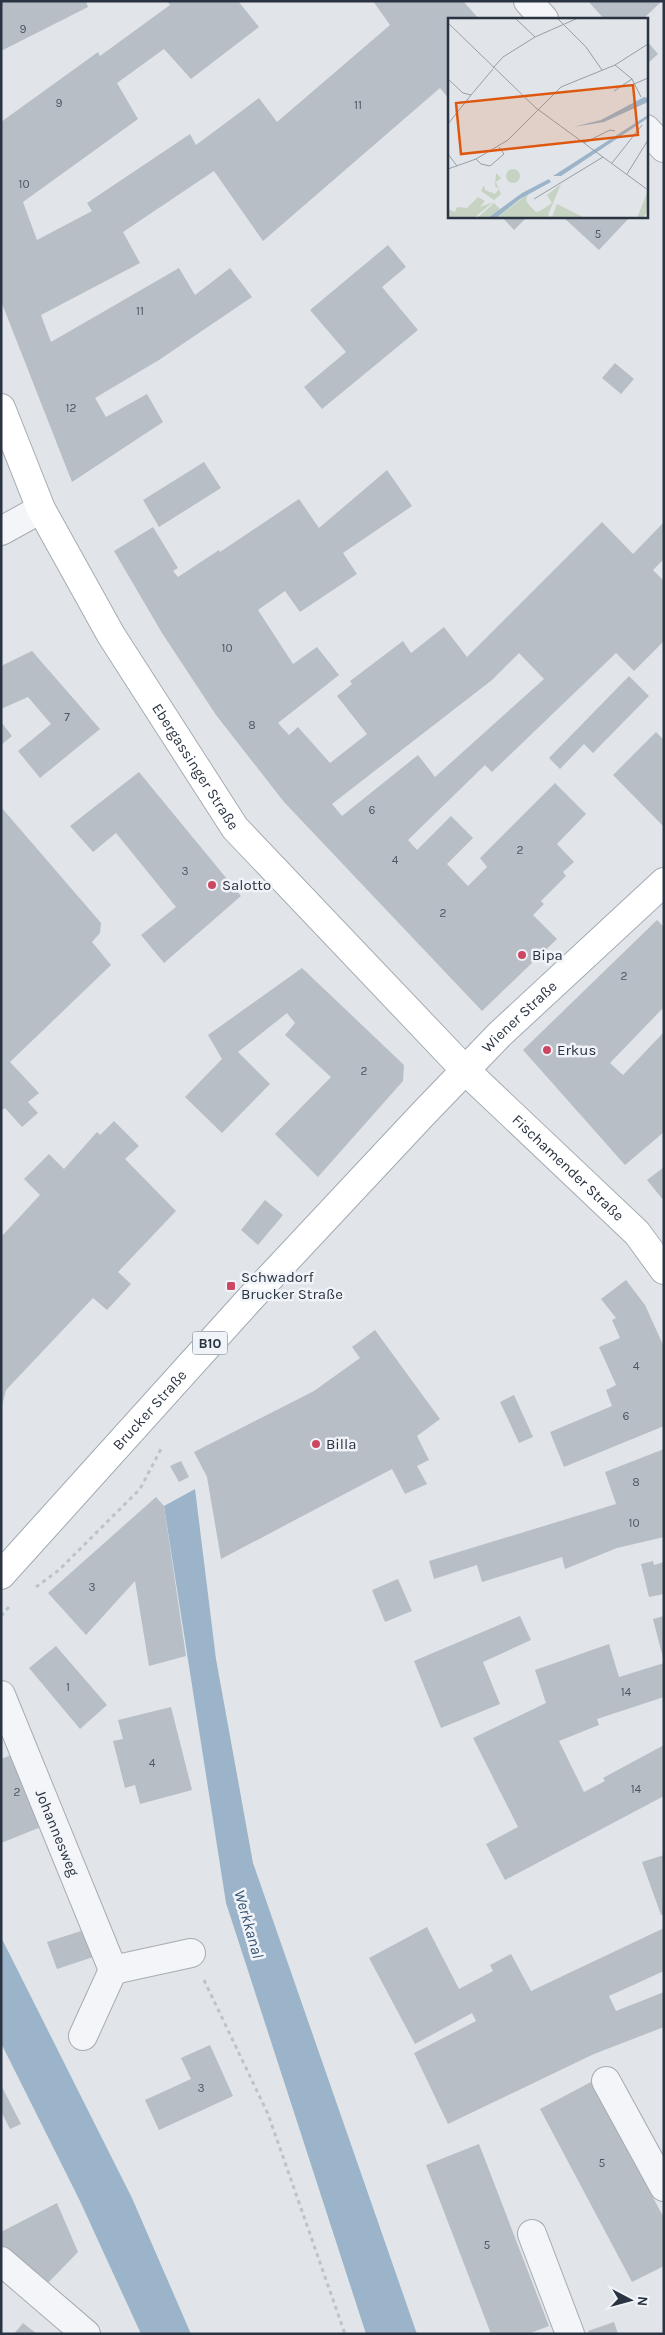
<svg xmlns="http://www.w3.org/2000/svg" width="665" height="2335" font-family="Karla,sans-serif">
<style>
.water{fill:#9cb4c9}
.building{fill:#b8bec6;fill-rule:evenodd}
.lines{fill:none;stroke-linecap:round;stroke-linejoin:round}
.street-casing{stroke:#a6acb3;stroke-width:30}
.secondary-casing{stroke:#a6acb3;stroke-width:30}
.primary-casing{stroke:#a0a9b5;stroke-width:30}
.path{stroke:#bec3c8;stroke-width:3;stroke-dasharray:4 4;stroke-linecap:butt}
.street{stroke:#f3f5f8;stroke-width:28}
.secondary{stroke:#fff;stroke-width:28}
.primary{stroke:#fff;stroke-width:28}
.poi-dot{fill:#cc4862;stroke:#f0f3f7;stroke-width:2}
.labels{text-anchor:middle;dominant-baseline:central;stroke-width:5;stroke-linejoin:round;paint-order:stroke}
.number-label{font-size:12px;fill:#4d5662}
.shield{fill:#f0f3f7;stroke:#656d78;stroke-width:1}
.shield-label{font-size:14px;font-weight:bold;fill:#293341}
.street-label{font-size:15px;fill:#293341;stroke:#f0f3f7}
.poi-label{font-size:15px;fill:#293341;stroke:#f0f3f7;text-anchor:start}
.water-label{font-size:16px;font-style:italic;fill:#345474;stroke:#f0f3f7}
.inset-road{fill:none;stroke:#979ea6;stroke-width:1}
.view{fill:#de570f;fill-opacity:0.15;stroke:#de570f;stroke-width:2.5}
.inset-edge{fill:none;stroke:#293341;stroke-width:2.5}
</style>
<rect width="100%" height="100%" fill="#e1e5e9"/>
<path class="water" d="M195,1489L216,1659L253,1863L417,2334H366L226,1903L164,1506Z
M1,1937L132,2198L191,2334H141L79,2199L1,2043Z"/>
<path class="building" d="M1,1H86L88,7L1,51Z
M167,1H238L259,27L191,79L164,49L117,83L138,119L23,202L37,240L92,211L87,203L190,134L196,145L259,98L277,122L390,25L373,1H463L479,19H449V99L440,88L263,241L214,171L123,232L140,263L41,315L51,342L179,268L195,295L230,268L252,297L159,360L95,398L106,417L147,394L163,422L72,482L1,301V122L98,52L100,56L170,5Z
M588,1H662L643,19H604Z
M646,40L658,54L646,65Z
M501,216H528L514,230Z
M565,216H631L599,250L564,218Z
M388,245L406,267L382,287L418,330L322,409L304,387L346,352L310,310Z
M615,363L634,379L621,394L602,378Z
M204,462L221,488L159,527L143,500Z
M387,470L412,506L343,553L357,574L300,612L285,591L258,610L293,664L317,647L339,675L278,723L289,735L298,727L330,763L367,734L337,696L352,684L350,681L403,641L411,653L444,627L467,657L602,522L633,554L664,522V559L653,570L664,581V641L634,671L616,653L492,772L485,765L408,840L417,850L451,816L473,838L447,864L468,886L487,867L480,858L555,783L586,814L557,844L574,862L563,872L566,876L541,901L544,904L533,915L557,939L482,1011L284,802L216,715L162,633L114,551L153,527L178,568L173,571L178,577L219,550L220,552L299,499L319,528ZM519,653L544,679L435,777L418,755L342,816L332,804L492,680Z
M32,651L100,729L40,778L18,751L51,724L28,697L1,709V666Z
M629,676L649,696L593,753L584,744L560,769L549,758Z
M1,722L12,736L1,745Z
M656,732L664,740V827L613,775Z
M139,772L241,896L164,963L141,935L176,907L116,833L93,852L70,826Z
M1,807L101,923L100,933L92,942L111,965L10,1062L39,1093L28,1102L38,1113L22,1127L5,1108L1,1111Z
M657,920L664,927V1007L610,1063L623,1075L664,1032V1132L625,1165L523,1050Z
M302,968L404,1065L403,1081L318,1177L275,1134L331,1077L285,1035L295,1023L287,1013L238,1052L270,1084L222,1133L185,1097L222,1059L208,1035Z
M114,1121L139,1146L125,1159L176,1211L118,1272L131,1284L107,1310L93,1298L6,1390L1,1410V1237L40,1195L24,1179L49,1154L64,1169L97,1132L100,1135Z
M664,1167V1201L647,1180Z
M265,1200L283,1215L258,1245L241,1230Z
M626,1280L645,1305L664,1347V1426L564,1467L550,1432L612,1406L606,1390L616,1385L599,1347L620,1338L612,1320L616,1318L601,1299Z
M375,1330L440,1419L417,1436L429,1460L417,1466L427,1484L405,1494L392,1469L221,1559L207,1477L194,1452L314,1391L360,1358L352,1347Z
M514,1395L533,1437L519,1443L500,1402Z
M664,1449V1537L617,1548L565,1569L562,1557L482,1582L477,1565L434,1579L429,1561L616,1504L605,1472Z
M181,1461L189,1477L179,1482L170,1466Z
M156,1497L164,1506L186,1656L149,1666L135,1581L86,1635L48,1593Z
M653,1561L654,1565L664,1562V1594L649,1597L641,1564Z
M398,1579L412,1611L385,1622L372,1590Z
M520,1616L531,1640L483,1662L500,1704L441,1728L414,1661Z
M664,1616V1658H663L653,1619Z
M609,1644L619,1677L664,1663V1697L597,1719L599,1725L559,1741L584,1792L605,1781L603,1778L664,1745V1796L505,1880L486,1844L518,1827L473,1738L546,1703L535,1670Z
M56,1646L107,1705L80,1729L29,1668Z
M171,1707L192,1790L140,1804L135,1785L125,1788L113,1741L123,1739L118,1720Z
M17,1753L46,1825L1,1843V1759Z
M664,1855V1914L661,1915L642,1862Z
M427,1927L459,1989L493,1971L490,1965L511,1954L531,1991L664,1928V1971L609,1996L616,2011L664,1992V2027L594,2054L448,2124L414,2053L476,2021L472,2013L415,2044L369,1958Z
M84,1930L93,1957L57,1969L47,1942Z
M210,2045L233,2096L159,2130L145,2100L191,2079L181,2058Z
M591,2082L664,2218V2266L632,2282L540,2109Z
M1,2085L21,2124L10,2129L1,2111Z
M479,2144L549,2326L528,2334H491L426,2165Z
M57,2203L78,2252L44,2287L1,2246V2232Z
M614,2322L618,2334H589L588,2331Z
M23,2323L37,2334H14Z"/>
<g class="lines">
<defs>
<g id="street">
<path d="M528,1L544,19"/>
<path d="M646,129L664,148"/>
<path d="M1,531L41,509"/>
<path id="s1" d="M1,1695L113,1970L83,2036"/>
<path d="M113,1970L191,1953"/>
<path d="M606,2081L664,2187"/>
<path d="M532,2234L570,2334"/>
<path d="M1,2261L86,2334"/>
</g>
<g id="secondary">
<path id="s2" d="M1,408L41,509L111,635L235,828L466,1071L637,1233L664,1270"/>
</g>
<g id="primary">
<path id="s3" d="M1,1575L248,1301L422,1115L500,1034L664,882"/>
</g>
</defs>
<use href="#street" class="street-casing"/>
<use href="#secondary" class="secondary-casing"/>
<use href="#primary" class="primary-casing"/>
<path class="path" d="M36,1587L59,1570L140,1489L161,1449
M1,1616L9,1607
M204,1980L268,2114L345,2334"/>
<use href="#street" class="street"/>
<use href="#secondary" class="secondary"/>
<use href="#primary" class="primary"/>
</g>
<g class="poi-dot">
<circle cx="212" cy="885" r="5"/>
<circle cx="522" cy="955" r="5"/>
<circle cx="547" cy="1050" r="5"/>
<rect x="226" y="1281" width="10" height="10" rx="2.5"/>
<circle cx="316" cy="1444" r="5"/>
</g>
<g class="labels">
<g class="number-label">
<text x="23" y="29">9</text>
<text x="59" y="103">9</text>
<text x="358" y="105">11</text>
<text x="24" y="184">10</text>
<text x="598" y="234">5</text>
<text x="140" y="311">11</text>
<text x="71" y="408">12</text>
<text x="227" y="648">10</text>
<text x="67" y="717">7</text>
<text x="252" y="725">8</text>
<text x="372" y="810">6</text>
<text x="520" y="850">2</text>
<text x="395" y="860">4</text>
<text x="185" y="871">3</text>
<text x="443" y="913">2</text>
<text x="624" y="976">2</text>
<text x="364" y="1071">2</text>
<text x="636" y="1366">4</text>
<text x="626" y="1416">6</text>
<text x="636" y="1482">8</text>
<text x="634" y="1523">10</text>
<text x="92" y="1587">3</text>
<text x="68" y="1687">1</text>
<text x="626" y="1692">14</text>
<text x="152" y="1763">4</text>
<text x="636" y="1789">14</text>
<text x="17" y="1792">2</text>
<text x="201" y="2088">3</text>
<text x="602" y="2163">5</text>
<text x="487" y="2245">5</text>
</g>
<rect class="shield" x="192.5" y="1331.5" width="35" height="23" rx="4"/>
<g class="shield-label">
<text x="210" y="1343">B10</text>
</g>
<g class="street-label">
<text stroke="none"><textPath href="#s2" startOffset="409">Ebergassinger Straße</textPath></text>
<text stroke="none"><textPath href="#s3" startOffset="762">Wiener Straße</textPath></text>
<text stroke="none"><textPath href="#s2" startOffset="958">Fischamender Straße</textPath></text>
<text stroke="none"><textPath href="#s3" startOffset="222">Brucker Straße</textPath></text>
<text stroke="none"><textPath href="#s1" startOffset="149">Johannesweg</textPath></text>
</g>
<g class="poi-label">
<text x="222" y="885">Salotto</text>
<text x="532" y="955">Bipa</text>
<text x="557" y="1050">Erkus</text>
<text x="241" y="1277">Schwadorf<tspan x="241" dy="17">Brucker Straße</tspan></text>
<text x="326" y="1444">Billa</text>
</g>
<g class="water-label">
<text transform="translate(249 1924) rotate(74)">Werkkanal</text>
</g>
</g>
<g transform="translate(448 18)">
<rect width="200" height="200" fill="#e1e5e9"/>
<path d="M58 158a7 7 0 1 1 14 0a7 7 0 1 1-14 0ZM48,155L53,160L48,164L53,176L46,182L33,173L36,167L37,172L47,176L51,171L47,168ZM113,166L100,197L104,199L109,186L137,200H48L80,176L78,182L81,187L88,194L92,193L104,185L99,177ZM199,175L200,193L195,200H189ZM30,179L37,183L32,189L45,184L26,200H0V191L7,194L9,189L19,190ZM46,185L53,192L40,200H29Z" fill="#c7d3c2"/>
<path d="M196,79L200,80V84L156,104L125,109L153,102ZM200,97V100L113,158H105ZM101,161L103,164L72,181L48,200H40L74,175Z" fill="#9cb4c9"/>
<path class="inset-road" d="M67,0L87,19M109,0L138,29L154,52M0,5L88,90L200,172M167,47L184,61L193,79M45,50L55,39L87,19L130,0M0,61L15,75L23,77L45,51M186,66L200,60M166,73L184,61M0,106L23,77M136,125L162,112L167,113M0,136L9,148M28,141L33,146L42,148L56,136L51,129M164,145L194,107M0,151L28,141L60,122L113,69L167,47L200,26M179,156L200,122M86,181L155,139"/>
<path class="view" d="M185,67L190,117L13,136L8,85Z"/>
<rect width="200" height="200" class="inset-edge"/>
</g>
<rect width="665" height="2335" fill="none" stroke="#293341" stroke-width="5"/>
<g transform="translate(630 2300) rotate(96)" stroke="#f0f3f7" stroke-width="4" paint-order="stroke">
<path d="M0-4L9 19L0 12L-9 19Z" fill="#293341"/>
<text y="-8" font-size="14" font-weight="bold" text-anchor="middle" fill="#293341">N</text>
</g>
</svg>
